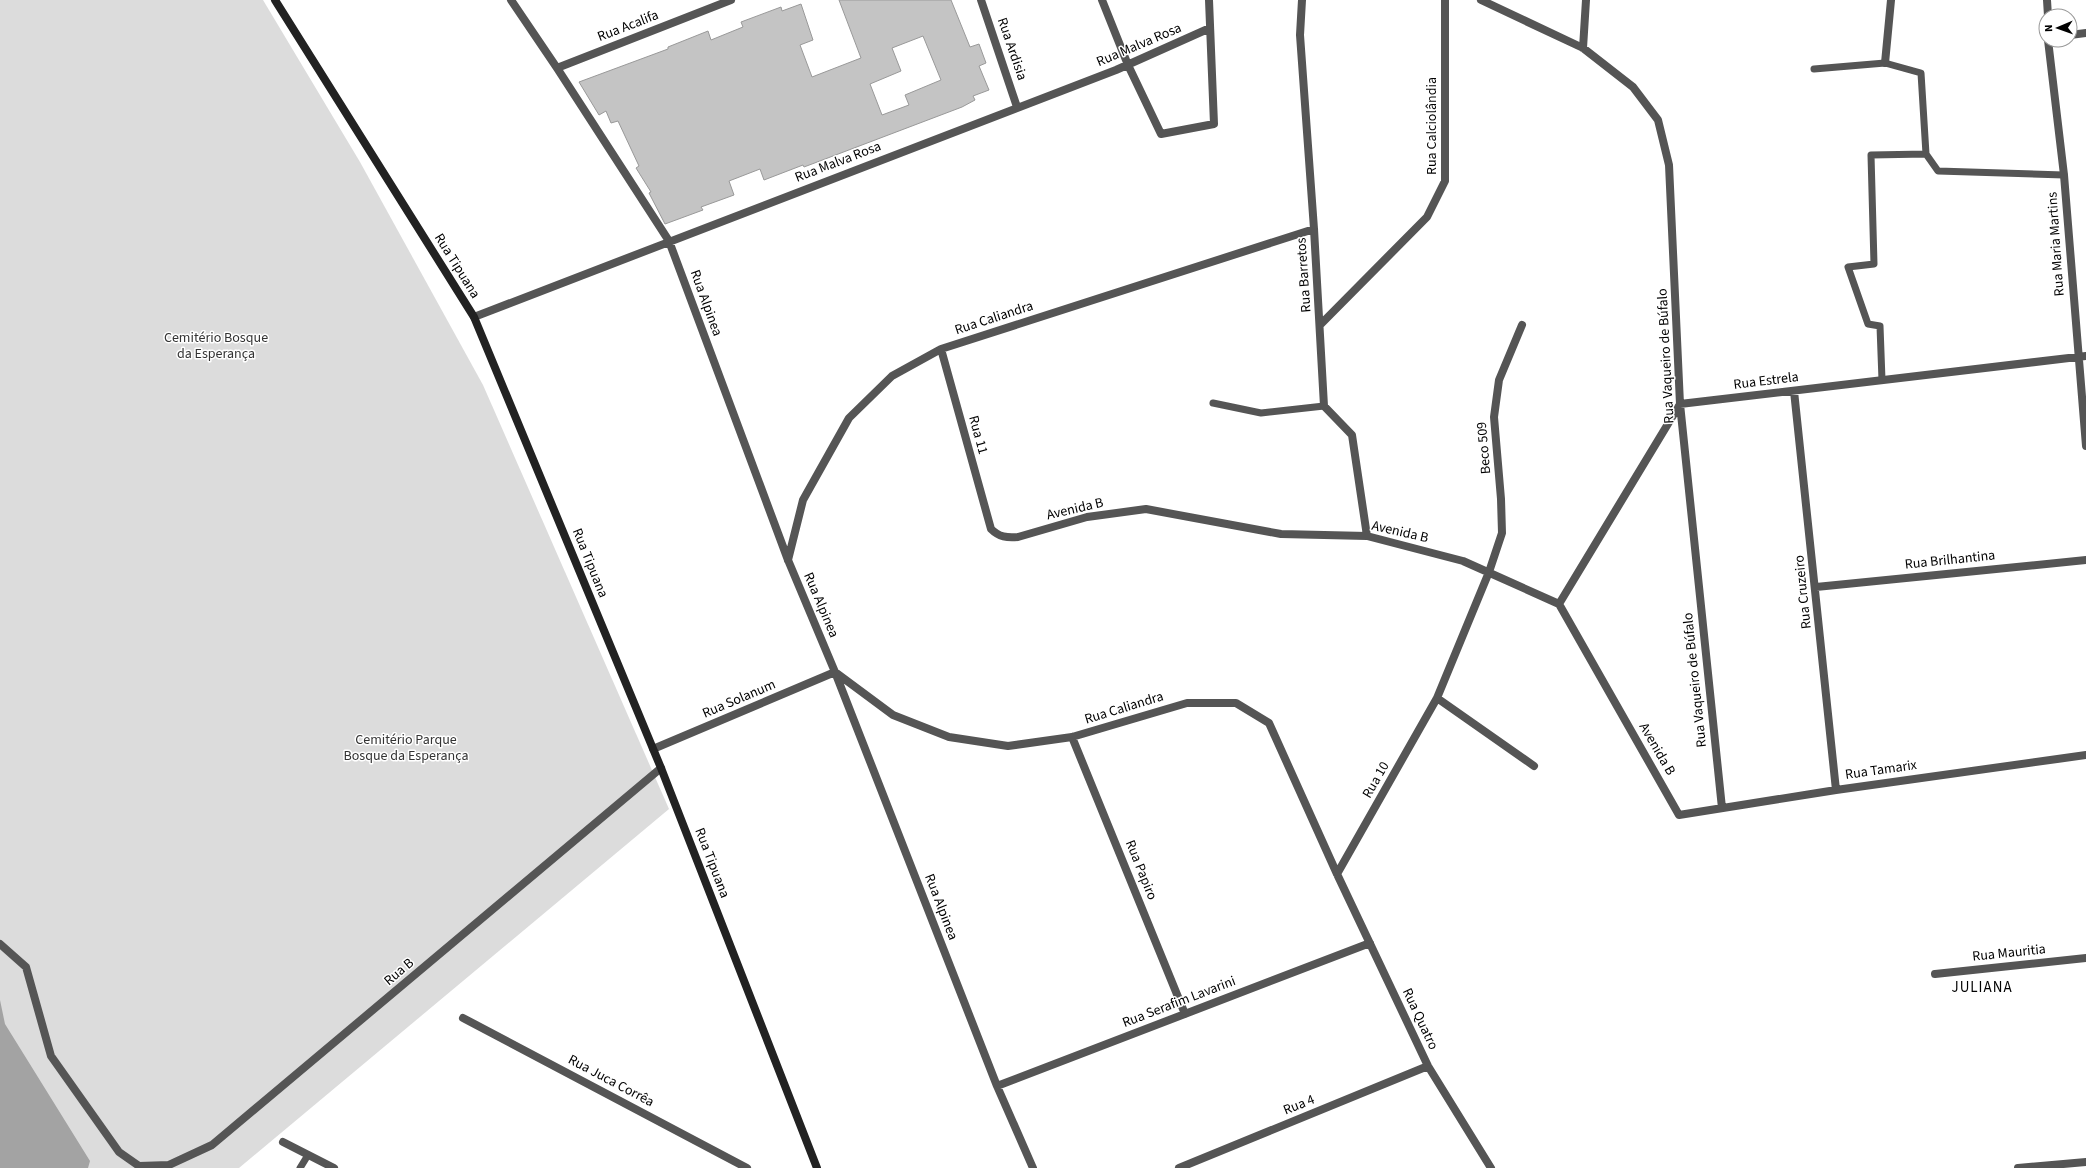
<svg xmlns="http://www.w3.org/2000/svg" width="2086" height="1168" font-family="'Source Sans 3',sans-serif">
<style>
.green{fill:#dcdcdc}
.water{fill:#a3a3a3}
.building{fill:#c4c4c4;stroke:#999;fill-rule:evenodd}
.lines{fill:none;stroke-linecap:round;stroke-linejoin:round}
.lane{stroke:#555;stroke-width:7}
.street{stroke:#555;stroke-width:8}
.secondary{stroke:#222;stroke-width:8}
.labels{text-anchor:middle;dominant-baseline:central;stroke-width:3;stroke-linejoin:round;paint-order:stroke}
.street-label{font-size:14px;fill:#000;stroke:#fff}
.park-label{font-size:14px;fill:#333;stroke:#fff}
.neighbourhood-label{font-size:15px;letter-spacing:1px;fill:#000;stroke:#fff}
</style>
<rect width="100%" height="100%" fill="#fff"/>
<path class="green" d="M0,0H263L360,162L483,385L669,809L239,1168H0Z"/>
<path class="water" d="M0,1000L5,1024L90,1161L88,1168H0Z"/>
<path class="building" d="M839,0H951L970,47L979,44L986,63L979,66L989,90L973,96L975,100L962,107L804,167L803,165L764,180L760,169L729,181L734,195L701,207L703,210L665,224L649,193L651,192L636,168L639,166L618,121L611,123L606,111L599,115L579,82L668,49V47L708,31L711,40L743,27L741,22L781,7L782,11L801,4L813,40L800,45L812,77L861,58ZM923,36L941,80L905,95L909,105L882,115L870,84L901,71L892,48Z"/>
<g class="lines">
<path class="lane" d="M1814,69L1885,63L1921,73L1926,154L1938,171L2064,175
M1882,380L1880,326L1868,324L1848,267L1874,264L1871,155L1926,154
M1213,403L1261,413L1324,406
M300,1168L308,1155"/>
<path class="street" d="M511,0L557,68L669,241L788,560L835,672L997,1086L1033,1168
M981,0L1017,107
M1102,0L1128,65L1161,134L1214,124L1209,0
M1302,0L1300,35L1314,229L1324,406L1352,435L1367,536
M1481,0L1583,48L1633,87L1658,120L1669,165L1680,404L1722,808
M2047,0L2048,16
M2070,35L2086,33
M2048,40L2064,175L2086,446
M1583,48L1586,0
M1885,63L1891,0
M557,68L731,0
M474,317L1116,70L1210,28
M1320,325L1427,217L1445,181V0
M941,349L991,529C999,537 1007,538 1018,537L1087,517L1146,509L1281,534L1367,536L1463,561L1559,604L1679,815L1836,790L2086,755
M1794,391L1836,790
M788,560L803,500L849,418L892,376L941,349L1314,229
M1816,587L2086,560
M1559,604L1680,404L2086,356
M1437,698L1534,766
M1072,737L1185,1014
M653,749L835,672L893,715L949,737L1008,746L1072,737L1187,703H1236L1269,723L1337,874L1428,1066L1491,1168
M1337,874L1437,698L1489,572L1502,533L1501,499L1494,417L1499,380L1522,325
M0,944L26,967L51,1056L119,1152L139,1166L169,1165L212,1145L661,768
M1935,974L2086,958
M463,1018L747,1168
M997,1086L1370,943
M283,1142L334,1168
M1179,1168L1428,1066
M2018,1168L2086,1162"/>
<path class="secondary" d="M275,0L474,317L661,768L817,1168"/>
</g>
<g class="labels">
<g class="street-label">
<text transform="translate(628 26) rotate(-21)">Rua Acalifa</text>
<text transform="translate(1139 45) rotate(-23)">Rua Malva Rosa</text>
<text transform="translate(1012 49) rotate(71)">Rua Ardisia</text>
<text transform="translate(1432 126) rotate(-90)">Rua Calciolândia</text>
<text transform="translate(838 162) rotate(-21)">Rua Malva Rosa</text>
<text transform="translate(2056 244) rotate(-94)">Rua Maria Martins</text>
<text transform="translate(457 266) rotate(58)">Rua Tipuana</text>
<text transform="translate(1304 275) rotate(-94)">Rua Barretos</text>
<text transform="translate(706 303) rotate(70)">Rua Alpinea</text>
<text transform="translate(994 318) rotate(-18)">Rua Caliandra</text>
<text transform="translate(1666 356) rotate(-93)">Rua Vaqueiro de Búfalo</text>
<text transform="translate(1766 381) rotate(-7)">Rua Estrela</text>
<text transform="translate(978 435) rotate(75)">Rua 11</text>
<text transform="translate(1484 448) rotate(-95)">Beco 509</text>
<text transform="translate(1075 509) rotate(-13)">Avenida B</text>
<text transform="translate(1400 532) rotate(13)">Avenida B</text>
<text transform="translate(1950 560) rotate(-6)">Rua Brilhantina</text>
<text transform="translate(590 563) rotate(68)">Rua Tipuana</text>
<text transform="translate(1803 592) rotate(-96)">Rua Cruzeiro</text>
<text transform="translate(821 605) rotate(67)">Rua Alpinea</text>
<text transform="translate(1695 680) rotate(-96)">Rua Vaqueiro de Búfalo</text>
<text transform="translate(739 699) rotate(-23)">Rua Solanum</text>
<text transform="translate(1124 708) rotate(-17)">Rua Caliandra</text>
<text transform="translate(1657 749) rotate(60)">Avenida B</text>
<text transform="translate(1881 770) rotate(-8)">Rua Tamarix</text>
<text transform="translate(1376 780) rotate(-60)">Rua 10</text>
<text transform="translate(712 863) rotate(69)">Rua Tipuana</text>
<text transform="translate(1141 870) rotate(68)">Rua Papiro</text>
<text transform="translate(941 907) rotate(69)">Rua Alpinea</text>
<text transform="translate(2009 953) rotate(-6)">Rua Mauritia</text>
<text transform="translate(399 972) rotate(-40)">Rua B</text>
<text transform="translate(1179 1002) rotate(-21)">Rua Serafim Lavarini</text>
<text transform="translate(1420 1019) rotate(65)">Rua Quatro</text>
<text transform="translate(611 1081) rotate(28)">Rua Juca Corrêa</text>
<text transform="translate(1299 1105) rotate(-22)">Rua 4</text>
</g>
<g class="park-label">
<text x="216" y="338">Cemitério Bosque<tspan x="216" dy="16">da Esperança</tspan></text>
<text x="406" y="740">Cemitério Parque<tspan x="406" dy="16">Bosque da Esperança</tspan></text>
</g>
<g class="neighbourhood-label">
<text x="1982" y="987">JULIANA</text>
</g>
</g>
<g transform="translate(2058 28) rotate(268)"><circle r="19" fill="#ffffff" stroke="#999999"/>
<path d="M0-3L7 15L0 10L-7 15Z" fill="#000000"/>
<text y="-6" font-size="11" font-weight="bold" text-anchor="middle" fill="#000000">N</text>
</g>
</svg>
